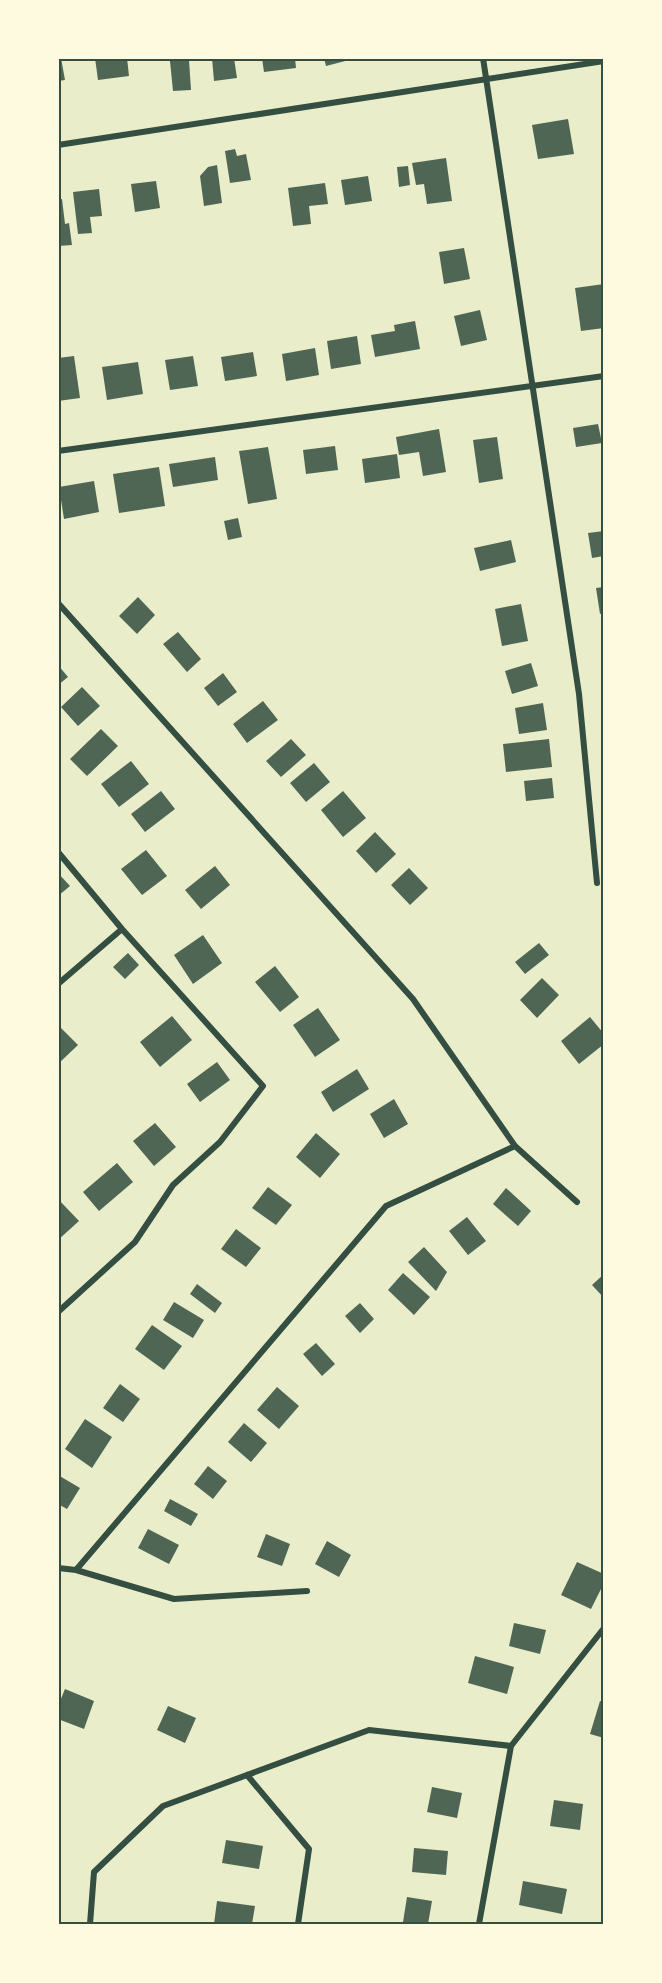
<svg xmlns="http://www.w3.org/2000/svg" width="662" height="1983" font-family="'Open Sans',sans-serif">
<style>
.building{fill:#4f6655}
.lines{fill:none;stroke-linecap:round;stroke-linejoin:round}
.minor{stroke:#344e41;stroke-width:6}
.neatline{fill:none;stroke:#344e41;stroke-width:2}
</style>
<rect width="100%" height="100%" fill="#e9edc9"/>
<path class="building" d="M58,58H61L65,80L58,81Z
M95,58H127L129,76L98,80Z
M212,58H234L237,78L214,81Z
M262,58H295L296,68L264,72Z
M324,58H353V59L326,66Z
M189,60L191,90L173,91L170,61Z
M568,119L574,154L538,159L532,125Z
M235,149L237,156L246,154L251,180L230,183L225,151Z
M446,158L452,201L427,204L424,184L416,185L412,163Z
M217,165L222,203L204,206L200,176L208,167Z
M408,166L410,185L399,187L397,167Z
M368,176L372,201L345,205L341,180Z
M156,181L160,208L135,212L131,184Z
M325,183L328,204L309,206L311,224L293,226L288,188Z
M99,189L102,216L90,217L92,233L78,234L73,192Z
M58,199H62L65,224L69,223L72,245L58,246Z
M464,248L470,279L444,284L439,252Z
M604,284V328L581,331L575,288Z
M480,310L487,340L461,346L454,316Z
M415,321L420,349L375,357L371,335L395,331L394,325Z
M357,336L361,364L331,369L327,341Z
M315,348L319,375L286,381L282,354Z
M253,352L257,376L225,381L221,357Z
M74,356L80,398L58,401V358Z
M193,356L198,386L170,390L165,360Z
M138,362L143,394L107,400L102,367Z
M598,424L602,443L576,447L573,428Z
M439,429L446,472L423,476L419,452L399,455L396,437Z
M497,437L503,479L479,483L473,440Z
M335,446L338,470L306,474L303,450Z
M268,447L277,499L248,504L239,451Z
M397,454L400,478L365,483L362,459Z
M215,457L218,480L173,487L169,464Z
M159,467L165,506L119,513L113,474Z
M94,481L99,512L64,519L59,487Z
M238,518L242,537L228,540L224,521Z
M604,531V556L592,558L588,533Z
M511,540L516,562L480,571L474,548Z
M604,587V613L600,614L596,588Z
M138,597L155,615L137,634L119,616Z
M521,604L528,641L502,646L495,609Z
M178,632L201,659L187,672L163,644Z
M531,663L538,686L512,694L505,671Z
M58,665L68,677L58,685Z
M223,673L237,692L218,706L204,688Z
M82,687L100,706L78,726L61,707Z
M263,701L278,720L247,743L233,724Z
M543,703L547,730L519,734L515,708Z
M101,729L118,746L87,776L70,759Z
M291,739L306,755L281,777L266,761Z
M549,739L552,767L506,772L503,744Z
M131,761L149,784L119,807L101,784Z
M314,763L330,782L306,802L290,783Z
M552,778L554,798L526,801L524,781Z
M161,791L175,809L145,832L131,814Z
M343,791L366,818L343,837L321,810Z
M375,832L396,854L376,873L356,851Z
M146,850L167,876L142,895L121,869Z
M215,866L230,885L201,909L185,890Z
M409,868L428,888L410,905L391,885Z
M58,873L70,886L58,896Z
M203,935L222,963L193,984L174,955Z
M539,943L549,955L525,974L515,962Z
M128,953L139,965L125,979L113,967Z
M275,966L299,997L280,1012L255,982Z
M542,978L559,995L537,1018L520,1000Z
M318,1008L340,1040L315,1057L293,1025Z
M172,1016L192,1040L160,1067L140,1042Z
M590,1017L604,1034V1044L579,1064L561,1041Z
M58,1025L78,1045L58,1064Z
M217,1062L230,1080L200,1102L187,1084Z
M357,1069L369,1089L333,1112L321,1092Z
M394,1099L408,1124L384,1138L370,1114Z
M155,1123L176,1147L154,1166L133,1141Z
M316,1133L340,1154L320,1178L296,1157Z
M117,1163L133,1182L99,1211L83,1192Z
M268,1187L292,1205L276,1225L252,1208Z
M506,1188L531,1211L518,1226L493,1204Z
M58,1199L79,1221L58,1240Z
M467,1217L486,1241L468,1255L449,1231Z
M236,1229L261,1248L246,1267L221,1249Z
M424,1247L447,1272L436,1291L408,1262Z
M403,1273L430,1297L414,1315L388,1290Z
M604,1274V1298L592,1285Z
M197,1284L222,1303L215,1313L190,1294Z
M174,1302L204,1320L193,1338L163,1320Z
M360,1303L374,1319L360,1333L345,1316Z
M152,1325L182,1346L164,1370L135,1349Z
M316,1343L335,1364L322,1376L303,1354Z
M120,1384L140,1399L123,1422L103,1408Z
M277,1387L299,1406L279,1429L257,1410Z
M85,1419L112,1437L92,1468L65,1449Z
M244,1423L267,1443L251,1462L228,1442Z
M208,1466L227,1481L213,1499L194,1484Z
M58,1475L80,1488L67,1509L58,1504Z
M170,1499L198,1514L191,1526L164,1511Z
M148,1529L179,1545L169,1564L138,1548Z
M266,1534L290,1544L282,1566L257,1557Z
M327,1541L351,1555L339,1577L315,1564Z
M577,1562L604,1574V1583L591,1609L561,1595Z
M514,1623L546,1630L540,1654L509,1646Z
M475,1656L514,1667L507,1694L468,1683Z
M65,1689L94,1701L84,1729L58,1719V1706Z
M600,1701L604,1702V1738L590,1734Z
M168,1706L196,1718L185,1743L157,1730Z
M432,1787L462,1793L457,1818L427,1812Z
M554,1800L583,1804L580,1830L550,1826Z
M226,1840L263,1846L259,1869L222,1863Z
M414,1848L448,1851L446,1875L412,1872Z
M523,1881L567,1889L562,1914L519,1905Z
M407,1897L432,1901L428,1924L403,1922Z
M217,1901L255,1906L252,1924H214Z"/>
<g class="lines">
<path class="minor" d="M483,58L579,694L597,883
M58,145L604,61
M58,451L604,376
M58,603L413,999L515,1146L577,1202
M58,852L122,929L263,1086L220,1142L173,1185L135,1242L58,1312
M58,984L122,929
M58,1568L76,1570L174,1599L307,1591
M76,1570L386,1206L515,1146
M247,1775L309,1849L298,1924
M90,1924L94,1872L163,1806L369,1730L511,1746
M479,1924L511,1746L604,1628"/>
</g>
<rect width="662" height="1983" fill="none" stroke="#fefae0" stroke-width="120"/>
<rect x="60" y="60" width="542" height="1863" class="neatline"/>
</svg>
